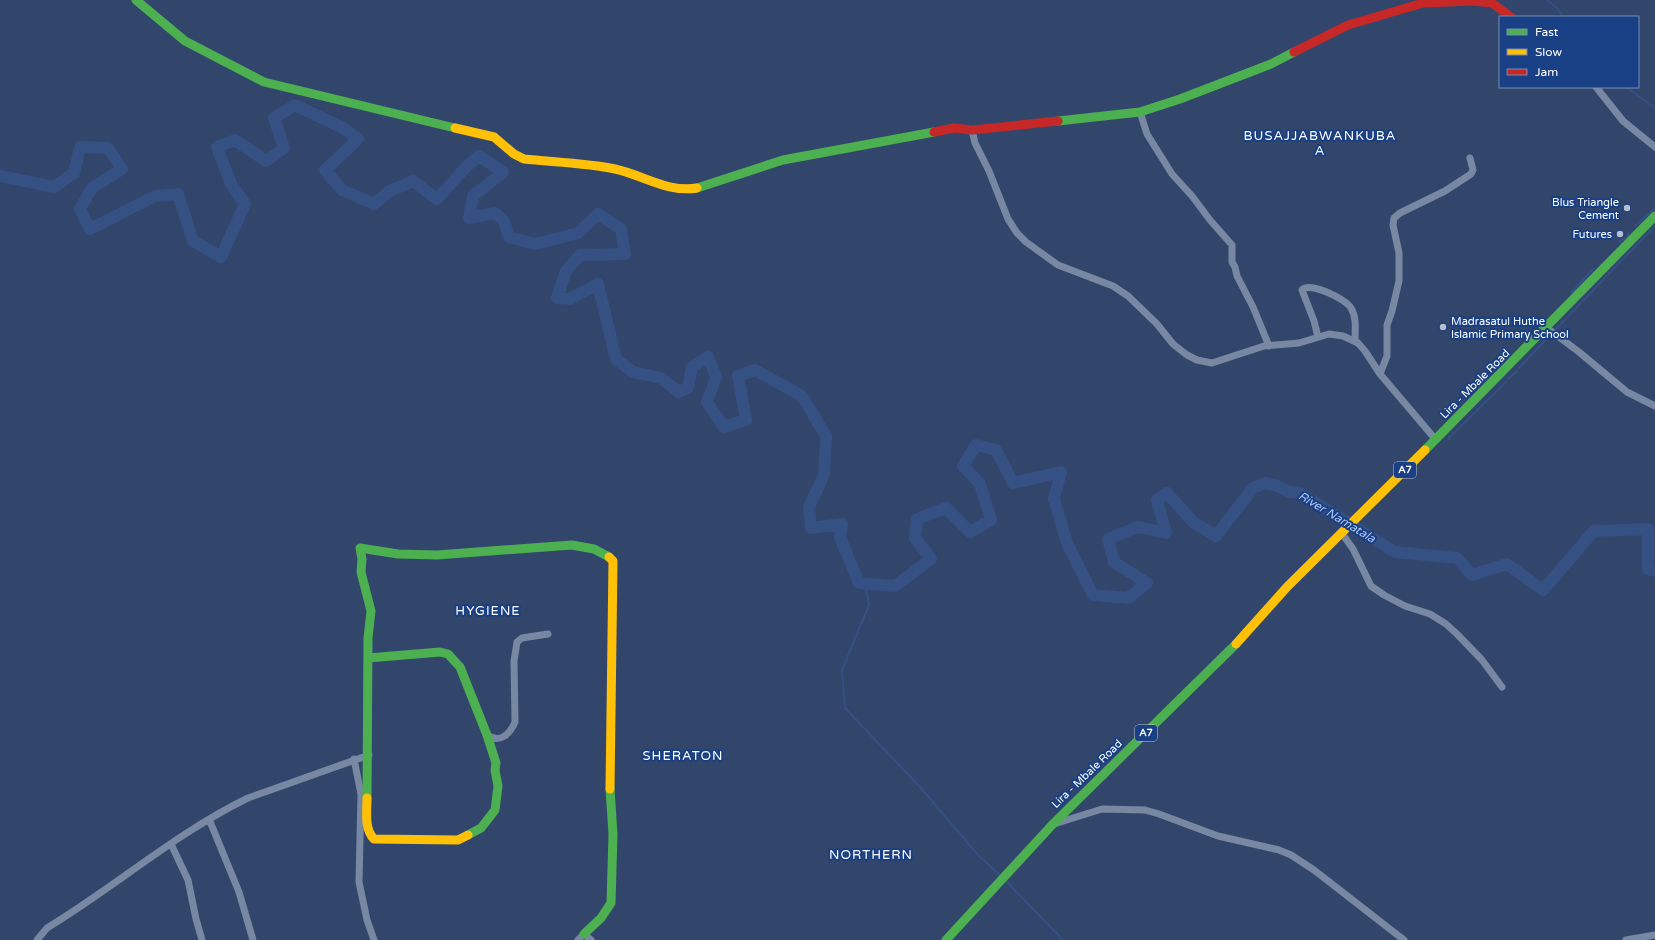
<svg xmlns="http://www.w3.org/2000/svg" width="1655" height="940" font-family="'Varela Round',sans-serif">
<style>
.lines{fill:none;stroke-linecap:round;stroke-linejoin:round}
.stream{stroke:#355082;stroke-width:2}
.river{stroke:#355082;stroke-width:12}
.street{stroke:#7887a2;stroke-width:7}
.fast{stroke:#4caf50;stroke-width:9}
.slow{stroke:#ffc107;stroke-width:9}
.jam{stroke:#c62828;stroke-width:9}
.poi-dot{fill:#b7becc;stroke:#193f84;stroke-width:1.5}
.labels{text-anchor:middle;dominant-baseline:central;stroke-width:4;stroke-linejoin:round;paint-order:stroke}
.shield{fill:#193f84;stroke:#bac5da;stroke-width:1}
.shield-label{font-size:10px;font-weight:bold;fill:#fff}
.poi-label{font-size:11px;fill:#fff;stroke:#193f84;text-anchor:end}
.street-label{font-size:11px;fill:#fff;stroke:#193f84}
.water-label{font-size:12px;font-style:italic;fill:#a9c5f3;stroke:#193f84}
.quarter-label{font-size:13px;letter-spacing:1px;fill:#fff;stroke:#193f84}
</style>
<rect width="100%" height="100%" fill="#32466c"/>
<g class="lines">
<path class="stream" d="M1547,0L1557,8L1563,17
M1626,87L1655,108
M1635,226L1655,208
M1619,242L1628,236L1629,232
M1572,292L1593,269
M1554,331L1655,226
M1519,368L1549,336
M1508,379L1517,371
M1448,439L1506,382
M865,583L869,605L842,670L845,708L920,787L978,855L1002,877
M1007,882L1063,940"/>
<path class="river" d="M0,176L54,187L74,173L80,147L108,148L122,169L92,188L80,209L90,229L155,196L178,194L193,241L221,257L245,204L231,184L217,147L235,140L266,161L284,148L274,118L295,105L345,129L358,139L325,170L342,190L374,204L390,191L413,181L437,199L467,166L479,156L503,172L473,196L469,218L495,213L504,221L509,237L535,244L578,233L598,214L621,229L625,254L580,255L566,271L557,298L570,299L598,284L616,359L633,372L661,378L679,392L688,388L692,367L708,357L716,377L707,402L724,427L746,420L738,376L755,370L802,396L826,436L824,475L809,507L811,528L842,524L840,537L859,583L895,586L931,559L915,538L917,519L946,508L970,532L991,520L980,484L963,466L976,445L996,450L1013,483L1061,472L1054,499L1067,543L1093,595L1128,598L1147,583L1114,562L1108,539L1138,527L1166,533L1157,500L1167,493L1193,522L1216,536L1253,488L1265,483L1275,485L1289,492L1300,493L1395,552L1457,558L1472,575L1507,564L1543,590L1594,531L1648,529V569L1655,571"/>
<path class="street" d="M1596,87L1623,121L1655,147
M1140,112L1147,134L1172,174L1192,196L1210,220L1232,245V262L1235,267L1237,276L1253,307L1269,346
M972,130L975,143L989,171L1008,219L1017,233L1026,242L1058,265L1113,286L1128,296L1157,324L1173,344L1187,355L1197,360L1212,363L1264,346L1299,343L1329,334L1343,336L1358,343L1365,351L1380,374L1436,440
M1547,328L1579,352L1627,392L1655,406
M1318,337L1314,321L1302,290C1309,281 1346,299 1351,308C1357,318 1355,330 1355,341
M1380,374L1387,356V325L1392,311L1399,281V253L1393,225L1394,218L1400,213L1445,191L1471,174L1473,170L1470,158
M1341,532L1353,549L1371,586L1384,595L1405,606L1430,614L1446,624L1457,634L1482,660L1502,687
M487,735C500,744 510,734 515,722L514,661L517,642L522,638L548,634
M354,759L361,794L359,882L367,920L374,940
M209,819L239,892L253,940
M1054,824L1102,809L1145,810L1159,814L1218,836L1279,850L1291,855L1314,870L1404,940
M171,844L188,880L196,919L202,940
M37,940L47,928C115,887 176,833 248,798L369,755
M578,940L584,934L591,940
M1626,940L1655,935"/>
<path class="fast" d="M136,0L185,41L264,82L455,128
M1058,121L1140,112L1180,99L1271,64L1294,52
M697,188L783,160L934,132
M1425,450L1655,216
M368,658L440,652L448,654L460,667L487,735L496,763L495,770L498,786L495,810L481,828L468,835
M367,798L368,638L371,611L361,572L362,559L360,548L398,554L437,555L572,545L594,549L609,557
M584,934L601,918L611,903L613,834L610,789
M946,940L1052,825L1236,644"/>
<path class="slow" d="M455,128L494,137L514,154L524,159C552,162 588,163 615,169C643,175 668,193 697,188
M609,557L613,561L610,789
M1236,644L1287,587L1425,450
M367,798C367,811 364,829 374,839L458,840L468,835"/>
<path class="jam" d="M1294,52L1348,25L1423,3L1473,1L1492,3L1511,17
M934,132L954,128L972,130L1058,121"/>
</g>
<g class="poi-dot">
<circle cx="1627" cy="208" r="4"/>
<circle cx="1620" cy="234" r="4"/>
<circle cx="1443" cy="327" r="4"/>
</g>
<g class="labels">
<g class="shield">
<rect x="1394" y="462" width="22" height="16" rx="3"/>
<rect x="1135" y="725" width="22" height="16" rx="3"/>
</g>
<g class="shield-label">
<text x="1405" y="470">A7</text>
<text x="1146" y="733">A7</text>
</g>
<g class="poi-label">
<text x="1619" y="202">Blus Triangle<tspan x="1619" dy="13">Cement</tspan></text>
<text x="1612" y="234">Futures</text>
<text x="1451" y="321" text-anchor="start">Madrasatul Huthe<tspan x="1451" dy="13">Islamic Primary School</tspan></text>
</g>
<g class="street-label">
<text transform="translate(1475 384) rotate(-45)">Lira - Mbale Road</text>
<text transform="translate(1087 774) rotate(-44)">Lira - Mbale Road</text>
</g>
<g class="water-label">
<text transform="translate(1337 517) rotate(31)">River Namatala</text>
</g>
<g class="quarter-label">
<text x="1320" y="136">BUSAJJABWANKUBA<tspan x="1320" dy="15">A</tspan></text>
<text x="488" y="611">HYGIENE</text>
<text x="683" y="756">SHERATON</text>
<text x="871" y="855">NORTHERN</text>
</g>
</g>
<rect x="1499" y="16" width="140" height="72" fill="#193f84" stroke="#758cb5"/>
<rect x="1507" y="29" width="20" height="6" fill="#4caf50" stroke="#758cb5"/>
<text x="1535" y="36" font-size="12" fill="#ffffff">Fast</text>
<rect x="1507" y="49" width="20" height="6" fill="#ffc107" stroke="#758cb5"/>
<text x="1535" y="56" font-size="12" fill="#ffffff">Slow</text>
<rect x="1507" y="69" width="20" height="6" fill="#c62828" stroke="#758cb5"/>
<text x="1535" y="76" font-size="12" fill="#ffffff">Jam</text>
</svg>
